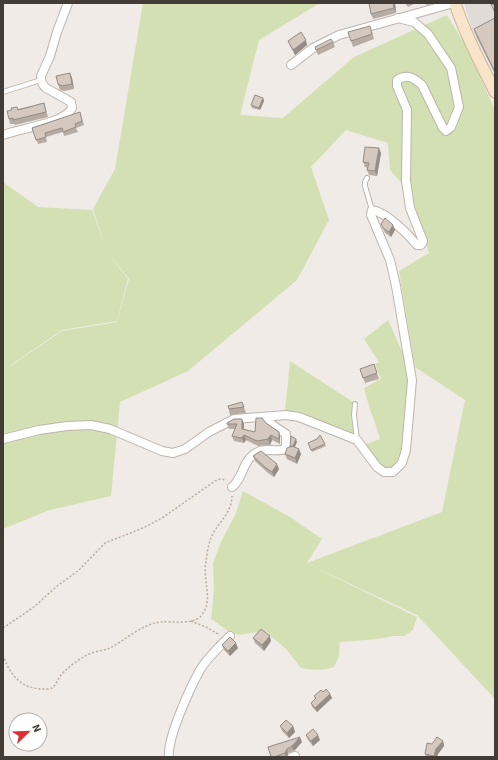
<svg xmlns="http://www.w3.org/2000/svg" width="498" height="760" font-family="'Source Sans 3',sans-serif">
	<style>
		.industrial { fill: #e0dbd7 }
		.green { fill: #d3e0b3 }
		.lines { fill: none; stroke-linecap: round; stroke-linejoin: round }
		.lane-casing { stroke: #beb4ac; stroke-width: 6 }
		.street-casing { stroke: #beb4ac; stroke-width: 10 }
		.secondary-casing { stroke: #cbb69a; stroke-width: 13 }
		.path { stroke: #bbab9c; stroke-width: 1.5; stroke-dasharray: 2 2; stroke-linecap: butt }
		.lane { stroke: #fff; stroke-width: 4 }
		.street { stroke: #fff; stroke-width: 8 }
		.secondary { stroke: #f7e4c9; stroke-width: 11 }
		.wall { fill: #b6aca4 }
		.shaded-wall { fill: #948c86 }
		.building { fill: #d4c8bf; stroke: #948c86 }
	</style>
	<rect width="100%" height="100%" fill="#f0ebe6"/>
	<!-- industrial -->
	<path class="industrial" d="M464,3H495V74L472,29Z"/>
	<!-- green -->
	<path class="green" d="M143,3H320L259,40L240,115L283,118L354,57L447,15L468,50L495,110V699L417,615L308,564L417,617L413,630L404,636H394L378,639L340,642L339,656L334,667C323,671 313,670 301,668L286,649L265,631L238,635L227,630L211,619L214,590L213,563L221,542L236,513L243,491L290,517L322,539L307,563L442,512L465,400L415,367L399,271L429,253L411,194L390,170L388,143L346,130L311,167L329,220L297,280L188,371L120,402L111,496L50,510L3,529V367L12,365L62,331L117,322L129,279L106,251L128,279L117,321L62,330L11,365L3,367V182L38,207L92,210L105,246L93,209L115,169Z
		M388,320L405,358L408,378L407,395L404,411L403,452L399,460L391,469C378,468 371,454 364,445L380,439C375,421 368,405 364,388L381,379L375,364L379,362L364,339Z
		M290,361L353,402L351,417L354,435L298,413L285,411Z"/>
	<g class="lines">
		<defs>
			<path id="lane" d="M3,92L41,80
				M367,178L365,182V186L372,210
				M355,404L354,415L357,440"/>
			<path id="street" d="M291,65L313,48L339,35L454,3
				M3,135C20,128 64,124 72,108L71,102L46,88C42,85 41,81 41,76L50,56L57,32L68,3
				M3,439L39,430L67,426L91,425L110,429L162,451L173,453L185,449L209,432L234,419L286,415L299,417L357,440L377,467L384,472H393L402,463L406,450L412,380L396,286L390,260L371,215L372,210C386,212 408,234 417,245H421L423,241L410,208L406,181L407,110L397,86V80C407,73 414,78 422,85L443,128L446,131L451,127L459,107L451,68L428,34L414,22L398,18
				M232,487C244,478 242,459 258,452C265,448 278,452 286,449V434L271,424L267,417
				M169,757C167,738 190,688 200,670C207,658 220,646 230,636
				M292,757L295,756"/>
			<path id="secondary" d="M455,3C465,34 480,62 495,92"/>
		</defs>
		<!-- lane casing -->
		<use href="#lane" class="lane-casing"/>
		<!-- street casing -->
		<use href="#street" class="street-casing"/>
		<!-- secondary casing -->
		<use href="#secondary" class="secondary-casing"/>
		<!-- path -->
		<path class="path" d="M191,621L206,627L220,635
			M3,628L34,607L56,587L79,570L105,543L143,528L162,518L215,481L220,479L226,480
			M3,655C11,677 22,690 47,689C56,689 56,681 61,675C68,667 78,660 87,655C94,651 103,651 110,648C127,639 142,624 161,622C172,621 191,625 200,617C215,601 202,581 206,562C207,555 208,545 211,538C217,523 232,514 232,496"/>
		<!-- lane -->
		<use href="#lane" class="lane"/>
		<!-- street -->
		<use href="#street" class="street"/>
		<!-- secondary -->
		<use href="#secondary" class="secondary"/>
	</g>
	<!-- wall -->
	<path class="wall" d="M369,3H395L396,13L373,19L371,14Z
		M405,3H416L408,7Z
		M423,3H431L432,4L427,5Z
		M495,18V74L477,38L474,29Z
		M372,32L374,39L353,47L351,41Z
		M288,41L307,45L295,55L290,46Z
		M333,42L335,47L318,55L315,47Z
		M70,73L72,78L74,89L64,91L60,90L58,84Z
		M263,98L264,101L260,110L252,108L251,105Z
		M44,103L48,117L15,125L14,124H10L9,119L12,110L18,109Z
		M80,112L84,125L76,128L78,132L64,136L63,132L46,137L47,142L38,144L32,128Z
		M381,153L377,176L369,175L367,170L368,168L365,167L363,162Z
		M381,224L395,230L391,237L385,233Z
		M374,364L379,379L365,383L360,369Z
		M228,406L244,407L246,413L230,415Z
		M266,423L279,432L280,437V444L272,440L270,445L258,446L246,440L244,443L234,441L232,436L235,429H229L227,424H244V429L255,432Z
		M297,442L294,447L301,454L297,464L287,459L285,454L290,447Z
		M308,443L325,444L326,446L312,452Z
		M253,456L279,469L274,477L268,473L255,461Z
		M253,638L271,641L264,651L255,643Z
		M222,645L238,648L230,656L224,650Z
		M323,692L330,694L332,698L317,712L312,707L311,703L315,699L314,696Z
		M280,726H293L295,732L289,738L282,731Z
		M306,735L320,740L313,746L308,740Z
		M443,741L444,746L438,754L437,757H426L425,754L432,744Z
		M302,742L294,751L288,753L287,757H271L268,747Z"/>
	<!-- shaded-wall -->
	<path class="shaded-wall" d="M393,3H395L396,13L394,8Z
		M306,40L307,45L295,55L293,50Z
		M70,73L72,78L74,89L72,84Z
		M263,98L264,101L260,110L259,108Z
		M379,148L381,153L377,176L375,171Z
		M393,225L395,230L391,237L389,232Z
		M242,419L244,424L243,434L242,429Z
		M279,432L280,437V444L279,439Z
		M244,435L246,440L244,443L242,438Z
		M271,435L272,440L270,445L268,439Z
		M296,439L297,442L293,451L292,448Z
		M299,449L301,454L297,464L295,458Z
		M277,464L279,469L274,477L272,472Z
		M270,636L271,641L264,651L262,645Z
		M236,643L238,648L230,656L228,651Z
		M330,694L332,698L317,712L315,708Z
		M293,726L295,732L289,738L287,733Z
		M318,735L320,740L313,746L311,741Z
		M300,737L302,742L294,751L292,746Z
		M443,741L444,746L438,754L437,757H434L436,749Z
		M287,749L288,753L287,757H286L285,753Z"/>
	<!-- building -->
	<path class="building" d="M369,3H393L394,8L371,14Z
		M491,4L495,5V13Z
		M495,18V72L474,29Z
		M370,26L372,34L351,41L348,32Z
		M301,32L306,40L293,50L288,41Z
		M331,39L333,42L316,50L315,47Z
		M70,73L72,84L62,86L58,84L56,76Z
		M255,95L263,98L259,108L251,105Z
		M44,103L46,112L13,120V118L9,119L7,111L12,110L11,108L17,107L18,110Z
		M80,112L82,121L75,124L76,127L63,132L62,128L45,133L46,137L36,140L32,128Z
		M365,147L379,148L375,171L367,170L369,163L363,162Z
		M385,218L393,225L389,232L383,228L381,224Z
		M374,364L377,373L363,378L360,369Z
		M242,402L244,407L229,409L228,406Z
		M256,418H262L266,423L279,432V439L271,435L268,439L257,441L244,435L242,438L232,436L237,424H227V423L234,419H242V429L255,432Z
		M320,435L325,444L311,450L308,443L317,439Z
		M291,436L296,439L293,446L290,447Z
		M292,446L299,449L295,458L285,454L287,448Z
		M261,451L277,464L272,472L266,468L253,456Z
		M261,629L270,636L262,645L253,638Z
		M230,637L236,643L228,651L222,645Z
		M326,689L330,694L315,708L311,703L316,698L314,696L321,690L323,692Z
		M286,720L293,726L287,733L280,726Z
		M313,729L318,735L311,741L306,735Z
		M300,737L292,746L287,749L285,753L274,757H271L268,747Z
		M437,737L443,741L436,749L434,756L425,754L427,743L432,744Z"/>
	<!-- border -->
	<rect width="498" height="760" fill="none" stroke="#423b36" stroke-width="8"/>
	<!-- north arrow -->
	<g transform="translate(28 732) rotate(67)"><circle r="19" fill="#ffffff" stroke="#b3b1af"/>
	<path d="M0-3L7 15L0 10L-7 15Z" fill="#df2e31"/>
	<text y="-6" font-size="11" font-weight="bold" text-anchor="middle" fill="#423b36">N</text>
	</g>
</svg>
